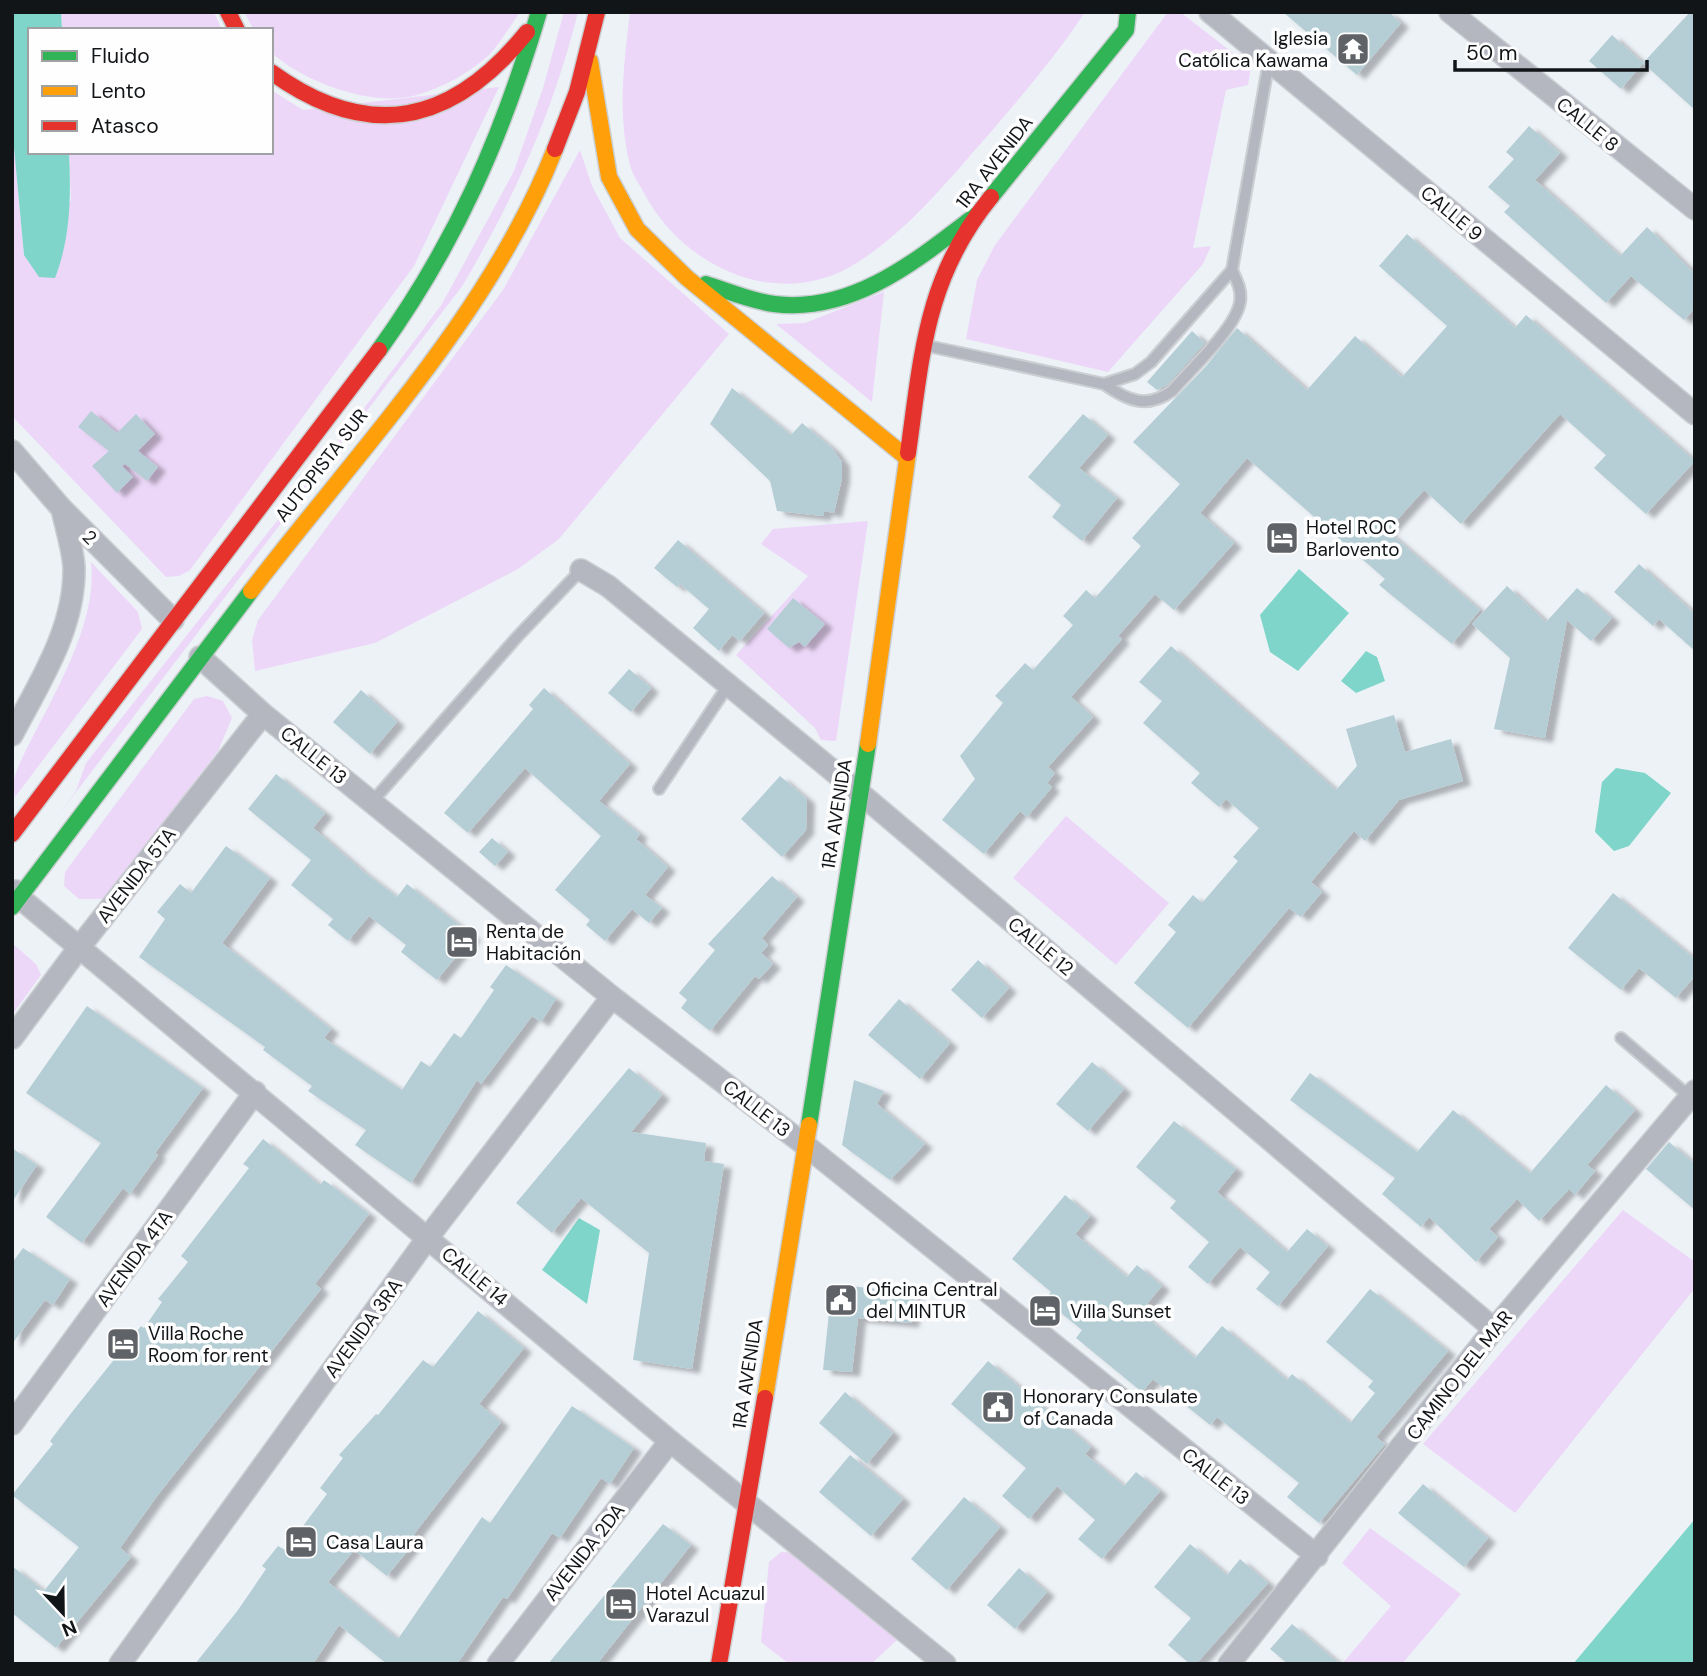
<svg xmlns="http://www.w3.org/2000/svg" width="1707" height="1676" font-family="'DM Sans',sans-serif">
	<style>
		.green { fill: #ecd7f8 }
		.water { fill: #7fd5ca }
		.building { fill: #b5ced5; filter: url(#shadow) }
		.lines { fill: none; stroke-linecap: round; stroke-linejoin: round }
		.lane-casing { stroke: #cbcfd2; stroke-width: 14 }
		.street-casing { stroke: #cbcfd2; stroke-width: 24 }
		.fast-casing { stroke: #cbcfd2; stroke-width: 19 }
		.slow-casing { stroke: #cbcfd2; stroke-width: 19 }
		.jam-casing { stroke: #cbcfd2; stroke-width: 19 }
		.lane { stroke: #b4b6c0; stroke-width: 10 }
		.street { stroke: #b4b6c0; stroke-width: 21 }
		.fast { stroke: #30b455; stroke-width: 16 }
		.slow { stroke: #ff9f0a; stroke-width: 16 }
		.jam { stroke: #e5322d; stroke-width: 16 }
		.labels { text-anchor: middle; stroke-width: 7; stroke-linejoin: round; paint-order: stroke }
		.poi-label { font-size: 19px; fill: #121518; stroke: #fefefe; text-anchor: start }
		.street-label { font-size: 19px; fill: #121518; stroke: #fefefe }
	</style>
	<defs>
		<filter id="shadow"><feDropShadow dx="8" dy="4.5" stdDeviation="2" flood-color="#0004"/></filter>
	</defs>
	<rect width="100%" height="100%" fill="#edf2f7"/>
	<!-- green -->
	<path class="green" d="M61,12H214L222,30H62Z
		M244,12H520C510,26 500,44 488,56C469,73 442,88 417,95C373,108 303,82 271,52V30H254Z
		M564,12H578C552,115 516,194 463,285L57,817L76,791L86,763L329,455L442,304L514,171L543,88Z
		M630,12H1085C1057,55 1023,94 990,133C950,178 910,229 858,262C781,313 683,268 644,193C639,184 632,174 630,165C617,113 624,64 630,12Z
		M1168,12H1180L1251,67L1248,85L1226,90L1193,248L1211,246L1203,264L1108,372L966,339L977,280L995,245Z
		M499,87L414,266L190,570L179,576L166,577L12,416V126L24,255L71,200L69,152H271V90L303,110Z
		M580,150L592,186L620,238L729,334L559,539L518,569L375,643L255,671L252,640L258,620L503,290Z
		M884,292L872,402L776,324L805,323Z
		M868,521L836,741L821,740L815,728L736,655L808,576L761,544L773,529Z
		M91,562L138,612L142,629L15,797L13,782L18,767C45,708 99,628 91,562Z
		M207,696L223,701L232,718L218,751L105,899H79L64,886L65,872L194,699Z
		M1066,816L1169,903L1116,965L1013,878Z
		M12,943L36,964L41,975L12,1015Z
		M1623,1210L1695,1262V1288L1515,1513L1423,1444Z
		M1370,1528L1461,1594L1402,1664H1342L1391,1606L1342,1563Z
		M781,1552L800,1553L897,1640L871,1664H789L761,1642L769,1562Z"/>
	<!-- water -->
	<path class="water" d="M12,12H61L62,30H30V152H69C71,195 71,237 55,278L39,277L24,255L12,126Z
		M1299,569L1349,613L1298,671L1270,652L1260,615Z
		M1366,651L1377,657L1385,681L1356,693L1341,681Z
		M1616,768L1645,773L1671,793L1629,846L1614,851L1595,832L1602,782Z
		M579,1218L600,1230L587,1304L542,1270Z
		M1695,1519V1664H1573Z"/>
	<!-- building -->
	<path class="building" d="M1283,12H1389L1401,23L1357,75Z
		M1690,12H1695V110L1643,63Z
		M1612,35L1643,63L1621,89L1589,61Z
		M1529,126L1560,153L1535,180L1620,256L1647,227L1695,274V308L1684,320L1631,276L1606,303L1504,212L1510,206L1488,187L1514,159L1506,152Z
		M1407,234L1515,328L1526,315L1695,461L1646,514L1594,468L1606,455L1560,414L1461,524L1424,490L1387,531L1480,610L1452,644L1379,585L1385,579L1247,458L1200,513L1234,543L1174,610L1155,594L1118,636L1122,639L1071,697L1093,717L1048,767L1055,773L1047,783L1052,787L1027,817L1020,811L984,854L942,820L975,779L960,756L1003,703L995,696L1025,663L1033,670L1073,625L1063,616L1086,590L1095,598L1141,546L1132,538L1180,484L1133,442L1206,366L1237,328L1307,390L1355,336L1402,377L1447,326L1379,266Z
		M1192,331L1205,343L1167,385L1157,390L1147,382Z
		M732,388L791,435L802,423L832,448L842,462V478L834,513L824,511L823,516L777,511L770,481L710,424Z
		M91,411L117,433L136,414L155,434L138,451L158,467L147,481L125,464L122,466L133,477L117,493L92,466L109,451L78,427Z
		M1083,414L1108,435L1079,468L1117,498L1082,541L1052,517L1061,505L1028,477Z
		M678,540L764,613L740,641L732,635L719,651L693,628L709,609L680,584L677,587L654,568Z
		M1639,564L1695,614V651L1659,619L1653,626L1614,592Z
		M1507,586L1546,622L1577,588L1612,618L1591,641L1567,620L1545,738L1494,729L1510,658L1472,624Z
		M793,598L825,624L805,647L799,642L789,648L767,629Z
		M1171,646L1336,790L1357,766L1346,729L1394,715L1405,752L1451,739L1463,781L1399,800L1365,841L1354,831L1311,882L1322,892L1301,917L1289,908L1188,1028L1134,983L1176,932L1168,925L1193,895L1202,903L1238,861L1233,857L1259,828L1226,799L1219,807L1191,783L1200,773L1143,723L1162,701L1139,682Z
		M629,669L651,688L631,712L608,693Z
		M544,688L630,764L599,801L640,834L636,839L668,867L645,895L662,908L649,923L632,909L605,941L586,925L590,920L555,890L601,836L525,768L468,833L444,813L533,709L529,705Z
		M361,690L397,722L370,754L333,722Z
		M276,774L325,813L313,828L364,872L397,897L407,884L473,936L437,980L401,952L406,945L369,916L348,941L328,925L333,919L291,885L311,860L248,809Z
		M780,776L807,799L806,830L782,857L741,819Z
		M492,838L508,852L495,866L479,852Z
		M226,846L270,878L222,943L331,1029L324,1038L402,1090L421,1061L430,1067L454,1033L461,1038L494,990L490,987L506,965L556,999L541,1022L532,1016L481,1084L477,1080L411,1183L355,1145L366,1130L308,1091L312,1086L263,1050L265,1047L139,957L165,919L157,912L180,884L191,893Z
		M772,876L797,897L762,938L768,945L761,953L773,964L759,979L755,976L710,1031L681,1008L687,1000L679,993L715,950L708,944Z
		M1613,893L1695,959V976L1676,998L1639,968L1621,990L1568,948Z
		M978,960L1009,988L982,1018L951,990Z
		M899,999L950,1043L920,1079L868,1035Z
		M87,1006L203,1088L155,1153L158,1155L130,1194L123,1188L82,1243L46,1217L101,1143L26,1093Z
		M1092,1062L1124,1089L1088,1131L1056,1104Z
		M629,1068L662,1095L631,1132L706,1143L704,1161L724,1164L692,1369L633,1360L649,1253L581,1198L552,1233L516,1203Z
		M1310,1073L1417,1152L1453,1110L1530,1173L1606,1085L1635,1110L1587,1165L1595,1171L1575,1195L1569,1189L1539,1221L1517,1199L1489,1229L1498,1237L1476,1262L1429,1217L1421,1227L1382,1194L1395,1178L1290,1100Z
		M854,1080L884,1091L877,1104L925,1144L890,1180L842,1145Z
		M1174,1121L1236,1169L1217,1192L1287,1252L1307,1229L1328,1246L1278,1306L1256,1289L1270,1272L1240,1247L1208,1284L1188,1267L1209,1242L1170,1208L1176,1201L1136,1167Z
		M263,1139L320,1185L324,1180L369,1214L315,1284L321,1289L157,1496L120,1548L131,1557L56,1648L12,1613V1566L44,1591L79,1547L12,1495L53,1444L50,1441L72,1412L141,1326L144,1328L162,1302L158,1299L188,1262L181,1256L249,1168L243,1164Z
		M1669,1142L1695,1164V1210L1646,1169Z
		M12,1148L37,1165L12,1202Z
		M1065,1195L1090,1216L1075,1234L1127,1277L1137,1265L1162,1286L1140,1312L1195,1358L1222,1326L1287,1380L1292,1374L1350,1423L1375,1393L1368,1387L1373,1381L1326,1342L1370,1289L1448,1351L1376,1437L1385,1444L1319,1523L1287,1497L1299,1483L1217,1417L1210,1425L1153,1379L1142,1392L1076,1338L1082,1330L1045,1300L1051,1292L1012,1259Z
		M23,1248L70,1279L53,1305L45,1300L12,1344V1263Z
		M832,1284L915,1293L911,1323L858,1318L852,1372L823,1370Z
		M478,1311L524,1348L479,1404L501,1422L414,1534L418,1538L387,1576L354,1550L328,1582L398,1639L482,1517L490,1523L572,1406L634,1448L610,1484L601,1478L560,1538L552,1533L507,1599L503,1597L457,1664H387L339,1625L313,1664H195L238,1610L266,1569L262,1566L278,1546L285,1550L327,1494L320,1488L343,1458L339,1455L376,1414L378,1415L423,1360L433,1367Z
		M988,1361L1091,1447L1085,1454L1124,1486L1136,1472L1160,1491L1102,1559L1078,1539L1095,1520L1057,1486L1029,1519L1002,1496L1026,1468L951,1404Z
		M845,1392L893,1433L867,1464L819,1423Z
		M850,1455L903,1499L871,1536L819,1492Z
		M1423,1484L1488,1538L1464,1567L1398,1513Z
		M964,1497L1000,1527L947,1590L911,1559Z
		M663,1524L691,1545L597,1664H548Z
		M1190,1544L1227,1575L1240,1559L1268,1583L1196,1664H1190L1168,1645L1191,1618L1154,1587Z
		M1019,1568L1047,1592L1015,1629L987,1605Z
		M1292,1624L1340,1664H1288L1270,1649Z"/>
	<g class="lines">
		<defs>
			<path id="lane" d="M928,346L1104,384L1135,374L1151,362L1232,270L1269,61
				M1104,384C1128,401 1147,409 1172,391C1190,370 1236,328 1240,302C1242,290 1237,281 1232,270
				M659,789L729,684
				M372,802L518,636L581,570
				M1621,1038L1689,1096"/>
			<path id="street" d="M1210,12L1695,414
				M1450,12L1695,209
				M12,451L62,509L173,620
				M581,570L608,586L861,794L1494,1329
				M200,657L263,714L612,997L805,1145L1317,1556
				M12,735C39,683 75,629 74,568C73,549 66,528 62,509
				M16,891L20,898L670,1441L945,1664
				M12,1038L78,949L263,714
				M12,1424L255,1092
				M120,1664L429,1236L612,997
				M498,1664L670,1441
				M1229,1664L1494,1329L1695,1091"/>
			<path id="fast" d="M991,197L1126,30L1128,12
				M706,284C728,291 751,301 774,304C853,314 917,260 976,215
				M379,350C456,243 502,137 539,12
				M12,907L251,591
				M809,1125L868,744"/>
			<path id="slow" d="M590,61L609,177L637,229L687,278L906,457
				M251,591C357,452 491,313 555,149
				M868,744L908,453
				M765,1398L809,1125"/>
			<path id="jam" d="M228,12L237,30
				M271,72C369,143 453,124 527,32
				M555,149L577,92L597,12
				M908,453C922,355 925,278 991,197
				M12,834L379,350
				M719,1664L765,1398"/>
		</defs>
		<!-- lane casing -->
		<use href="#lane" class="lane-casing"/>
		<!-- street casing -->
		<use href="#street" class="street-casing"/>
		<!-- fast casing -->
		<use href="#fast" class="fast-casing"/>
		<!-- slow casing -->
		<use href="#slow" class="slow-casing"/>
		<!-- jam casing -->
		<use href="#jam" class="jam-casing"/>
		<!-- lane -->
		<use href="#lane" class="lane"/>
		<!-- street -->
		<use href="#street" class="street"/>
		<!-- fast -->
		<use href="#fast" class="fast"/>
		<!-- slow -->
		<use href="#slow" class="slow"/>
		<!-- jam -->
		<use href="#jam" class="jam"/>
	</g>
	<!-- icons -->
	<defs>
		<symbol id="temple-square" viewBox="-11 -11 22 22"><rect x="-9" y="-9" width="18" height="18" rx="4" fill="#5f6266" stroke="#fefefe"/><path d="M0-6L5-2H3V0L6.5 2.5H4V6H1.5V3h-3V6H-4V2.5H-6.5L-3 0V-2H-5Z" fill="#fff"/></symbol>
		<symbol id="hotel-square" viewBox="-11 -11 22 22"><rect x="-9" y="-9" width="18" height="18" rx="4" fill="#5f6266" stroke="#fefefe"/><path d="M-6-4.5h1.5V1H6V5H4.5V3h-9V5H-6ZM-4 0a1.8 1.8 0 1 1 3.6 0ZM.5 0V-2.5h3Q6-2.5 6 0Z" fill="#fff"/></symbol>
		<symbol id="civic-square" viewBox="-11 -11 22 22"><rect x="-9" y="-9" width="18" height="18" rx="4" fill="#5f6266" stroke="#fefefe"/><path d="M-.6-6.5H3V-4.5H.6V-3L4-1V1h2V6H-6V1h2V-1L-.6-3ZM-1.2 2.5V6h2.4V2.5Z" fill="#fff"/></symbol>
	</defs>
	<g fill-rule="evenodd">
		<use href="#temple-square" x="1334" y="30" width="38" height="38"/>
		<use href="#hotel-square" x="1263" y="519" width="38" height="38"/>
		<use href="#hotel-square" x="443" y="923" width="38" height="38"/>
		<use href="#civic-square" x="822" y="1281" width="38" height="38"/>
		<use href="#hotel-square" x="1026" y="1292" width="38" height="38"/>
		<use href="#hotel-square" x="104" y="1325" width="38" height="38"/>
		<use href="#civic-square" x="979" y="1388" width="38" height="38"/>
		<use href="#hotel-square" x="282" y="1523" width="38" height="38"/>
		<use href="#hotel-square" x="602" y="1585" width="38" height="38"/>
	</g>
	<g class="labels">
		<!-- poi labels -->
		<g class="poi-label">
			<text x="1328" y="45" text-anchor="end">Iglesia<tspan x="1328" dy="22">Católica Kawama</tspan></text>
			<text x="1306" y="534">Hotel ROC<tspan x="1306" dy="22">Barlovento</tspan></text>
			<text x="486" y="938">Renta de<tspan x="486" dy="22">Habitación</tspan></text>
			<text x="866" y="1296">Oficina Central<tspan x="866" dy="22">del MINTUR</tspan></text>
			<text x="1070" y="1318">Villa Sunset</text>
			<text x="148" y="1340">Villa Roche<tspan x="148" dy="22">Room for rent</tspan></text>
			<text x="1023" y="1403">Honorary Consulate<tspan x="1023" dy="22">of Canada</tspan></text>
			<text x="326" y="1549">Casa Laura</text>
			<text x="646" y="1600">Hotel Acuazul<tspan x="646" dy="22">Varazul</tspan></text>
		</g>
		<!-- street labels -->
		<g class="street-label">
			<text transform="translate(1588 124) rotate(39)" y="7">CALLE 8</text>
			<text transform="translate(994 162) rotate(-52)" y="7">1RA AVENIDA</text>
			<text transform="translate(1452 213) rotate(40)" y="7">CALLE 9</text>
			<text transform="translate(321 465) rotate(-52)" y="7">AUTOPISTA SUR</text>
			<text transform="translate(90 537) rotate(45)" y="7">2</text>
			<text transform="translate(314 755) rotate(39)" y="7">CALLE 13</text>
			<text transform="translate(836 814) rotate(-81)" y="7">1RA AVENIDA</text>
			<text transform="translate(136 875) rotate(-52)" y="7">AVENIDA 5TA</text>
			<text transform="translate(1041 946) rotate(40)" y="7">CALLE 12</text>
			<text transform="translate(757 1108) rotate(38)" y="7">CALLE 13</text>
			<text transform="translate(134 1258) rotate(-54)" y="7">AVENIDA 4TA</text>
			<text transform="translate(475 1276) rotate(40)" y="7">CALLE 14</text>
			<text transform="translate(363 1328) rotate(-54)" y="7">AVENIDA 3RA</text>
			<text transform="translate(747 1374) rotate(-81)" y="7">1RA AVENIDA</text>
			<text transform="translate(1459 1375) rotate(-52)" y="7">CAMINO DEL MAR</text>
			<text transform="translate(1216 1476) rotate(38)" y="7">CALLE 13</text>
			<text transform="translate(584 1552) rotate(-52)" y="7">AVENIDA 2DA</text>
		</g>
	</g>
	<!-- border -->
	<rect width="1707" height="1676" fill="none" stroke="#121518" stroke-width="28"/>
	<!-- legend -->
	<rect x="28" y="28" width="245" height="126" fill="#fefefe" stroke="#a0a1a2" stroke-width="2"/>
	<rect x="42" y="51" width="35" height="10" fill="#30b455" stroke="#a0a1a2" stroke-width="2"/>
	<text x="91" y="63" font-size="21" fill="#121518">Fluido</text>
	<rect x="42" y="86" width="35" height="10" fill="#ff9f0a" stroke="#a0a1a2" stroke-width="2"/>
	<text x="91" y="98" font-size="21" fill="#121518">Lento</text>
	<rect x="42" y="121" width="35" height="10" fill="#e5322d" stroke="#a0a1a2" stroke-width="2"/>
	<text x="91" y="133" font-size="21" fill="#121518">Atasco</text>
	<!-- north arrow -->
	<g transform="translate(63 1613) rotate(158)" stroke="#fefefe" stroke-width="5" paint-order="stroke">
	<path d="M0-5L12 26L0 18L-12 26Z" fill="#121518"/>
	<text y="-10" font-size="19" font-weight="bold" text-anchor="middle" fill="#121518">N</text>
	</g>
	<!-- scale -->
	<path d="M1455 60v10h192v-10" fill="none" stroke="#121518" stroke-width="3.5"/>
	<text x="1466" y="60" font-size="21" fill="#121518" stroke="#fefefe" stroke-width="5" paint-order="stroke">50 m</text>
</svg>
